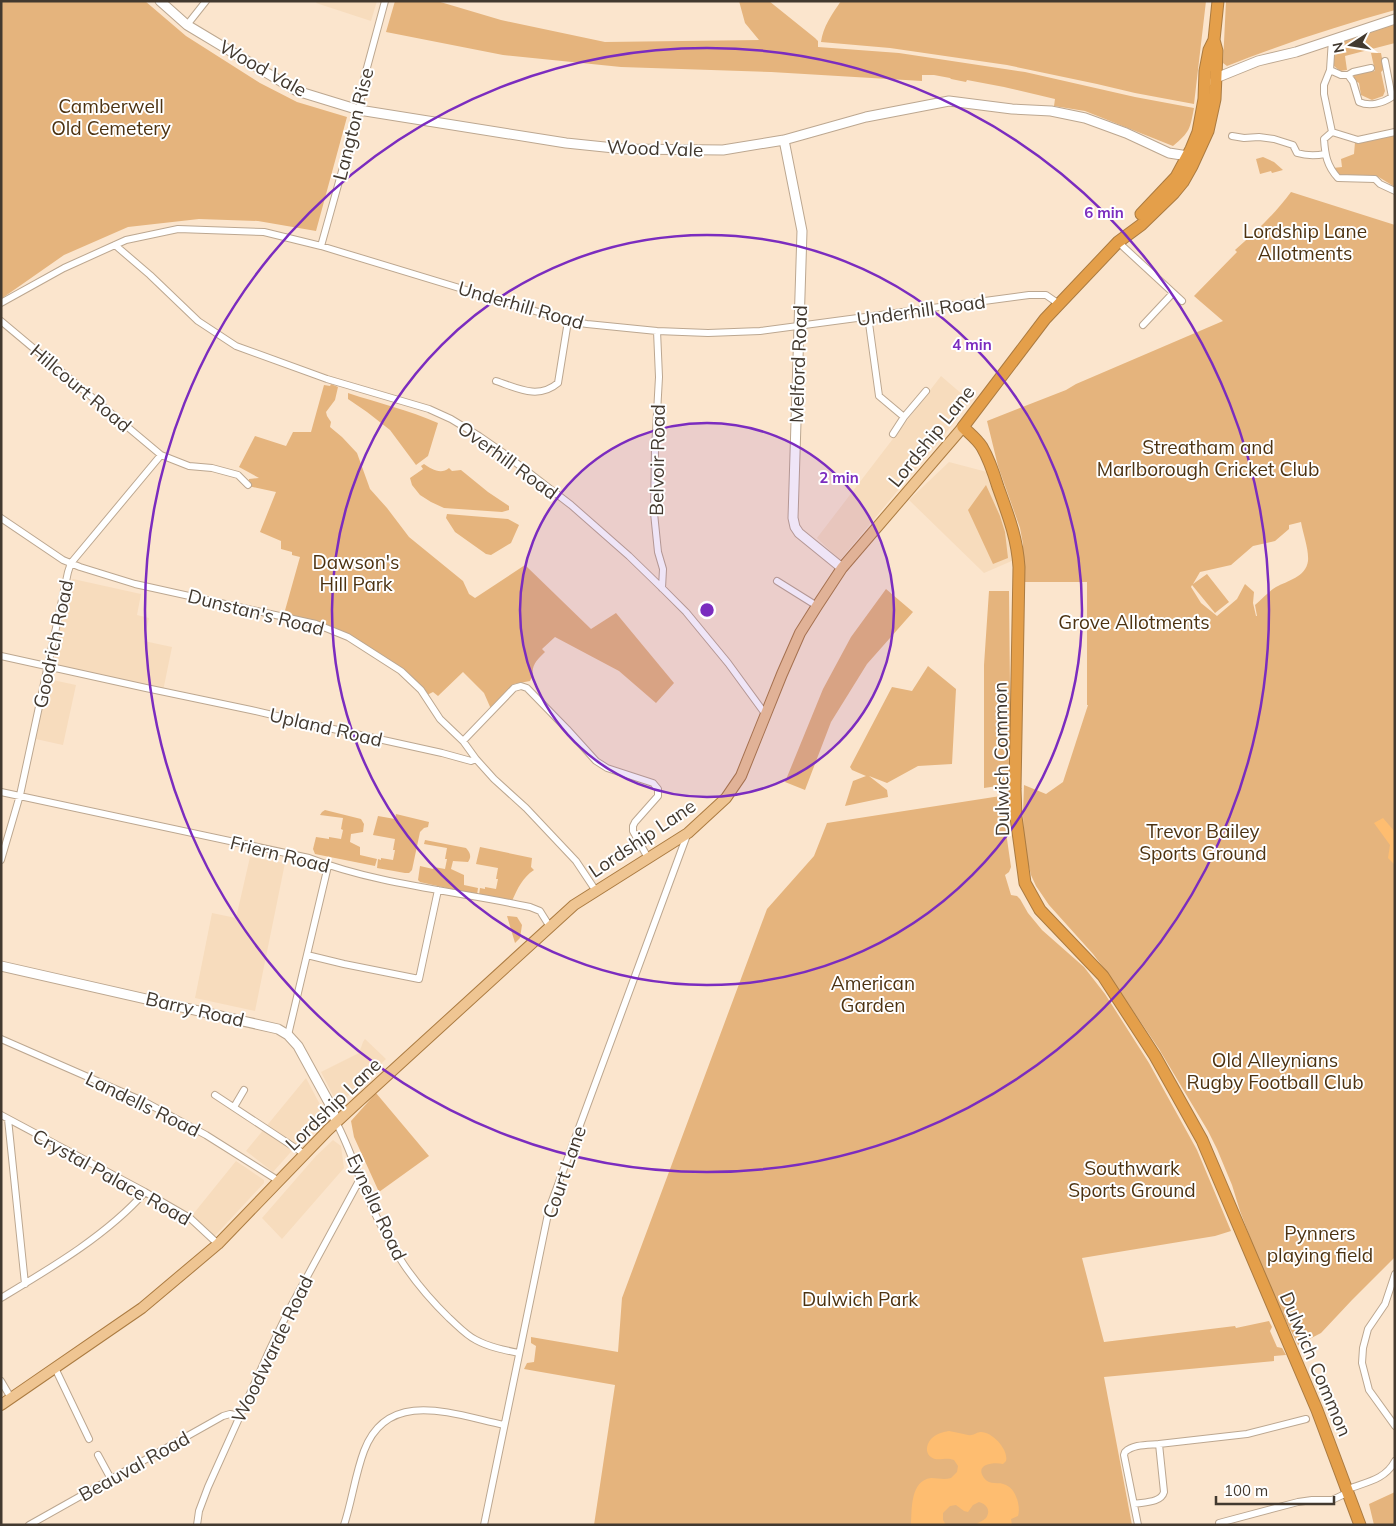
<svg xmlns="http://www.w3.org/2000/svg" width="1396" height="1526" font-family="Mulish,sans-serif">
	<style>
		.built { fill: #f7dcbd }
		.green { fill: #e5b47d; fill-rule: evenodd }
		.water { fill: #febd70 }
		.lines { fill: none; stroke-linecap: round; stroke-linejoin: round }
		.street-casing { stroke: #bca790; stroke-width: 8 }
		.secondary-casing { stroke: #bca790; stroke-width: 11 }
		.primary-casing { stroke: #ab7b41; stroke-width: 12 }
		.highway-casing { stroke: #ab7b41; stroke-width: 13 }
		.street { stroke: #fff; stroke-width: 6 }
		.secondary { stroke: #fff; stroke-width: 9 }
		.primary { stroke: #efc592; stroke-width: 10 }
		.highway { stroke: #e49f4a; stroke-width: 11 }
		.ring { fill: none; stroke: #7b2cbf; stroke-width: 2.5 }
		.labels { text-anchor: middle; stroke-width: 4; stroke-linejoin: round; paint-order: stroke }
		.street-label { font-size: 19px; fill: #42392f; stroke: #fff }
		.park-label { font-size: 19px; fill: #4c3211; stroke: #fff }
		.centre { fill: #7b2cbf; stroke: #fff; stroke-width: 2.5 }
		.ring-label { font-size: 15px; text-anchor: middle; font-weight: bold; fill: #7b2cbf; stroke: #fff; stroke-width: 4; stroke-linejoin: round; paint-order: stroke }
	</style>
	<rect width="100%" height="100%" fill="#fbe5cd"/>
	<!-- built -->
	<path class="built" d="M317,1H377L371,21L316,3Z
		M941,376L970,401L954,423L840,560L817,538Z
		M949,462L987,472L1011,532L1014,560L984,573L909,500Z
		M73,579L141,594L137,615L149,618L144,641L172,647L163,691L53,666L52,664L70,581Z
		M48,679L76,685L63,745L36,739Z
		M250,857L285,863L255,1011L195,998L212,913L236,918Z
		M365,1039L386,1059L342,1102L336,1101L321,1072L359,1053L363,1042Z
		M306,1078L326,1116L306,1135L273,1172L246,1151Z
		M333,1140L341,1146L344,1168L282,1239L262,1218L316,1156Z
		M236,1161L264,1180V1183L212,1239L190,1218Z"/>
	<!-- green -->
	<path class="green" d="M1,1H145L186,36L260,83L297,102L347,117L316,231L258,221L199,219L128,227L64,255L1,299Z
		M395,1H437L501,20L605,42L759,40L745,23L739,1H769L815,38L818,41V47L899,53L1025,72L1135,97L1194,108C1190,129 1190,132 1173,146L1085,111L1054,106L1055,99L1004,87L967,80L966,82L951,79L950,78L934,75H922V81L771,72L621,67L503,55L386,32Z
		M841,1H1206L1194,104L1135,93L1097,84L1007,65L890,48L821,42C823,27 832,14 841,1Z
		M1226,1H1395V10C1338,26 1282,44 1227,66L1223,63Z
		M1395,24V43L1345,56L1347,70L1340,71L1334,66V43L1377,28Z
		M1371,53H1381L1384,69L1381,72L1385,91L1383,96L1372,100L1361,95L1359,83L1354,80L1353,74L1375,71Z
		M1395,134V187L1377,176L1343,181L1333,168L1342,167L1341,159L1354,154L1355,142Z
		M1263,157L1274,162L1283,170L1272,173L1271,171L1260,174L1256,159Z
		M1291,192L1395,225V1257L1352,1300L1321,1333L1298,1345L1268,1285L1240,1211L1232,1185L1217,1149L1208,1131L1159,1049L1106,971L1093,954L1049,905L1036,886L1031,875L1024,847L1023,815L1024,785L1046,794L1063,782L1088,705H1087V582H1023V544L1020,528L998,466L987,421L1066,390L1076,384L1223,321L1194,296L1237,252L1235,250C1255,232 1275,214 1291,192ZM1301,522C1303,534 1309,549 1308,561C1306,577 1287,581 1276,587C1268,592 1262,599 1255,605L1257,616H1256L1253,603L1254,592L1245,584L1237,599L1217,616L1201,603L1191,587L1192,585L1215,613L1229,602L1207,574L1193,584L1200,572L1231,565L1253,546L1275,541L1289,529V525Z
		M331,384L338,387L335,400L326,412L327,416L331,422L330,427L342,437L357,453L370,489L387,508L409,537L463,581L469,594L475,598L525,565L591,629L616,613L674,683L656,703L619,671L555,637L542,649L545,652C538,659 531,665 533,675L530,681L514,684L493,710L491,709L484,693L463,672L438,696L433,692L425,696L399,673L348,640L284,614L300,557L292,555V552L281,549V541L260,532L276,492L248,486L249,479L259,478L239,467L255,436L286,446L293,432H311L324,385L330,386Z
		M348,393C378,403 409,410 438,423L428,456L416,465L390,430L367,412L348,399Z
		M424,464C431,469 441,475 449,468L452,471L461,470L488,492L509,506V510L502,512L444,508L431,502L420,495L412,485L410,478L423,469L421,466Z
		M986,485L1000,516L1005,532L1008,558L993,564L968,510Z
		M447,514L508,519L519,525L511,543L491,555L486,554L455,532L446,518Z
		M886,589L913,612L867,664L831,722L805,790L785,782L823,689L851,637Z
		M989,591H1009L1011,784L984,788V665Z
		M928,666L956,689L952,764L918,766L887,783L869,776L887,790L888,797L845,806L853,781L866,776L852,770L850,767L892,687L912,691Z
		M1007,795L1006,832L1011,867L1009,872L1005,875L1011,895L1017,896L1020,899L1028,913L1042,930L1084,967L1105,994L1149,1063L1197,1150L1231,1231L1215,1236L1082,1258L1104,1342L1235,1326L1236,1328L1269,1321L1272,1327L1270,1331L1277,1347L1282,1348L1286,1355L1274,1356V1361L1104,1377L1132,1525H594L615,1385L524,1369L527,1363L534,1362L536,1346L531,1343V1337L618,1352L622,1298L767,909L814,856L827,823Z
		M325,810L361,819L364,824L363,832L351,834L350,842L360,847V855L377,859L375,866L315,854L313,849L316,837L329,839V837L341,839L343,830L341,829L343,818L320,815L322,812Z
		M396,814L429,822L428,827L424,828L420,832L412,870L409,873H405L377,868L378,859L381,860V858L393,860L395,850H393L395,839L373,835L378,816L395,819Z
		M425,840L466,848C470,852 472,857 468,862L453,861L451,869L464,875V885L478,888L477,895L420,882L418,880L420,866L433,869L434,867L445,869L447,859H445L447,848L424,844Z
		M480,847L532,858L531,867L534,870C522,878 518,888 512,901L479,895L480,888L485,889V887L496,889L498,879H496L498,868L476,864Z
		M507,916L517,917L522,925L520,938L515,943Z
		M376,1093L429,1156L379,1192L354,1137L351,1121Z
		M1395,1492V1525H1374L1369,1504Z"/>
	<!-- water -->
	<path class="water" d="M1383,818L1395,832V865L1388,858L1390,845L1374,823Z
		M949,1431C956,1432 962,1434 968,1435C973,1436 975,1433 980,1432C992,1431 1009,1450 1006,1461L1003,1464C994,1462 974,1464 984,1478C990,1486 999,1481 1006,1485C1016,1489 1021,1507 1018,1516L1011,1519L1012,1525H975C979,1522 983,1521 986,1518C991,1511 987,1504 979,1502L973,1505L968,1512L964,1511L956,1505L950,1506L943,1513V1520L946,1525H911C912,1509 910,1481 931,1478C938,1478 944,1480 951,1478L957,1472L958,1466L954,1460C947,1457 942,1460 935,1459C925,1456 925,1446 931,1439C936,1434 942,1432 949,1431Z"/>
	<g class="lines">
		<defs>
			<path id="street" d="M187,25L206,1
				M1330,70L1341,75H1348L1353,82L1359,102C1370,107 1383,103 1392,97L1385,61
				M1348,75L1353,72L1371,68
				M1332,132L1324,139C1325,155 1327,166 1338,178L1375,179L1380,184L1395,191
				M1332,132L1324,94V85L1330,70L1332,39
				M1332,132L1358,140L1395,132
				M1232,136L1244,138L1259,137L1274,139L1293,145L1297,153C1307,156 1315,156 1325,154
				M1118,242L1182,301
				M115,245L150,275L198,321L236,346L327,379L429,409L451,419L479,436L502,452L571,505L629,556L662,588L686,612L728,663L766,715
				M321,246L359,110L365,75L385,1
				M1,303L64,268L126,240L178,229L264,232L321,246L568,321L587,324L657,331L708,333L760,331L1029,295H1046L1059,304
				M868,316L879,396L904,417
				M1,321L161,455L189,466L212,468L238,475L248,485
				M1143,325L1173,293
				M657,331L659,377L655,449L654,513L658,552L663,569L662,588
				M496,381C517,388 538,400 558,383L568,321
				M893,434L904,417L926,391
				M1,518L63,560L80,567L135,584L316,624L348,637L401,671L421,690L440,719L463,741L476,759
				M777,581L817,606
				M1,656L146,688L251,710L315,725L442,753L471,761L476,759L494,779L526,808L576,861L596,891
				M463,741L514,688L521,686L527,688L567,729L596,761L607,768L653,783L658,789V796L635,822L633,826V831L648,858
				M1,792L309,858C379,885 456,891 530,907L540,911L550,927
				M1,860L20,795L68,572L71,563L161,455
				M307,955L344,964L419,979L438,890
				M288,1035L328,866
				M1,1039L145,1102L206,1135L279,1181
				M215,1095L306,1155
				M234,1107L244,1090
				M1,1115L145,1192L190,1218L218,1244
				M8,1119L25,1284
				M336,1122C350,1148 358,1176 370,1203C391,1249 413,1283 449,1318C458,1326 466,1335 476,1340C489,1347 504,1350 519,1353
				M1395,1274L1385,1304L1368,1329L1363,1348L1362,1363L1369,1390L1395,1426
				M1,1298C51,1268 107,1235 145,1192
				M55,1368L89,1439
				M1,1381L11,1398
				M1159,1444L1247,1434L1306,1419
				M98,1455L111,1479
				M1348,1489C1366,1482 1385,1480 1395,1461
				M1134,1504C1144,1502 1161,1503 1164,1492L1159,1444C1148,1445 1133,1444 1125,1452L1124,1455L1138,1525
				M29,1525L223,1416L230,1414L240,1416
				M197,1525L199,1511L208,1487L271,1347L289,1310L360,1179
				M344,1525C352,1501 355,1475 364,1451C388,1387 455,1415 504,1425
				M484,1525L549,1209L687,835
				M1219,1525V1523L1298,1502L1312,1500H1332L1349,1492"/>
			<path id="secondary" d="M160,1L187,25L297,91L359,110L566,143L624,149L723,150L784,140L866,117L949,101L1012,109L1051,111L1085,118L1126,133L1169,153L1188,156
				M1214,82L1216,78L1258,61L1296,52L1395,19
				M784,140L802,231L793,518L795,527L799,533L842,568
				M1,966L278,1029L288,1035L298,1046L332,1108L336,1122"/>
			<path id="primary" d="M1,1405L142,1308L218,1244L328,1130L357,1103L574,905L688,833L726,798L741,776L782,674L800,633L817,606L842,568L963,427"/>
			<path id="highway" d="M1214,40L1217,51L1215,99L1208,131L1192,166L1183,182L1174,193L1141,225L1118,242L1045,319L963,427C970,434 977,439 982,447C989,459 994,474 998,487C1008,515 1017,537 1019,567L1015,789L1016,817L1025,883L1040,910L1103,976L1155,1056L1202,1140L1317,1410L1360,1525
				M1141,214L1176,177L1191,149L1198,132L1204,99L1205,71L1209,50L1214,40L1218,1"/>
		</defs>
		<!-- street casing -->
		<use href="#street" class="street-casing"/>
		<!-- secondary casing -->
		<use href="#secondary" class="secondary-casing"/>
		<!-- primary casing -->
		<use href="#primary" class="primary-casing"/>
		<!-- highway casing -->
		<use href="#highway" class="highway-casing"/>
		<!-- street -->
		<use href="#street" class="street"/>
		<!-- secondary -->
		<use href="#secondary" class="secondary"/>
		<!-- primary -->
		<use href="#primary" class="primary"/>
		<!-- highway -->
		<use href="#highway" class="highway"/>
	</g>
	<!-- distance rings -->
	<circle cx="707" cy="610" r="187" fill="#7b2cbf" fill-opacity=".12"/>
	<g class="ring">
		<circle cx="707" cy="610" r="187"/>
		<circle cx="707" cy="610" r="375"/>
		<circle cx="707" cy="610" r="562"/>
	</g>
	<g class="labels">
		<!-- street labels -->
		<g class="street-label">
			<text transform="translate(263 68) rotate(29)" y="7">Wood Vale</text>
			<text transform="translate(353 124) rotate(-76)" y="7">Langton Rise</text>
			<text transform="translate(655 148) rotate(2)" y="7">Wood Vale</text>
			<text transform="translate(521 305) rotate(16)" y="7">Underhill Road</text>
			<text transform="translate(921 310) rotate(-8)" y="7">Underhill Road</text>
			<text transform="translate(798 364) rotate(-88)" y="7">Melford Road</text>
			<text transform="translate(81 388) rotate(40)" y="7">Hillcourt Road</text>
			<text transform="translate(931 436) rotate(-51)" y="7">Lordship Lane</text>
			<text transform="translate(508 460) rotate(36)" y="7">Overhill Road</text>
			<text transform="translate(657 460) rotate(-89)" y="7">Belvoir Road</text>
			<text transform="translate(256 612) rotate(14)" y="7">Dunstan's Road</text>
			<text transform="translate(53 644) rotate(-78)" y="7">Goodrich Road</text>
			<text transform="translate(326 727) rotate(13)" y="7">Upland Road</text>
			<text transform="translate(1001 759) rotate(-91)" y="7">Dulwich Common</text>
			<text transform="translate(642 838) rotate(-34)" y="7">Lordship Lane</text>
			<text transform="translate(280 854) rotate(14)" y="7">Friern Road</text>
			<text transform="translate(195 1009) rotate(13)" y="7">Barry Road</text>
			<text transform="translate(143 1104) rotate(26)" y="7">Landells Road</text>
			<text transform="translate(333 1104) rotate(-44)" y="7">Lordship Lane</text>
			<text transform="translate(564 1172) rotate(-71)" y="7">Court Lane</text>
			<text transform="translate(112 1177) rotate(29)" y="7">Crystal Palace Road</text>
			<text transform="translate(377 1207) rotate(65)" y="7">Eynella Road</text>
			<text transform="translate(272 1349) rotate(-64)" y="7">Woodwarde Road</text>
			<text transform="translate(1316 1364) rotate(67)" y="7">Dulwich Common</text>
			<text transform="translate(134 1466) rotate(-29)" y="7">Beauval Road</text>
		</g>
		<!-- park labels -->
		<g class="park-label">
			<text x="111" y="113">Camberwell<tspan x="111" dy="22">Old Cemetery</tspan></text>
			<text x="1305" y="238">Lordship Lane<tspan x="1305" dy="22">Allotments</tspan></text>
			<text x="1208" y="454">Streatham and<tspan x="1208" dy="22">Marlborough Cricket Club</tspan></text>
			<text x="356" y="569">Dawson's<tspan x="356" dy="22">Hill Park</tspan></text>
			<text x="1134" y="629">Grove Allotments</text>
			<text x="1203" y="838">Trevor Bailey<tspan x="1203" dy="22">Sports Ground</tspan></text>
			<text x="873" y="990">American<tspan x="873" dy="22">Garden</tspan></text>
			<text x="1275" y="1067">Old Alleynians<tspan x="1275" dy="22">Rugby Football Club</tspan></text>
			<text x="1132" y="1175">Southwark<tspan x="1132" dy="22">Sports Ground</tspan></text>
			<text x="1320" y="1240">Pynners<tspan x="1320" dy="22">playing field</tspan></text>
			<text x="860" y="1306">Dulwich Park</text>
		</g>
	</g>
	<circle cx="707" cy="610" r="8" class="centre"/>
	<g class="ring-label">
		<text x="1104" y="218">6 min</text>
		<text x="972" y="350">4 min</text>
		<text x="839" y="483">2 min</text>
	</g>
	<!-- border -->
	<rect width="1396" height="1526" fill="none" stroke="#42392f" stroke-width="5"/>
	<!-- north arrow -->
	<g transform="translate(1351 45) rotate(258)" stroke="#ffffff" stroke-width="4" paint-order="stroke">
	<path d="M0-4L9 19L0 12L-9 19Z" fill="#42392f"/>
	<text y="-8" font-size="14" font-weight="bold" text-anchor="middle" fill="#42392f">N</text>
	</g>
	<!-- scale -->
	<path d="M1216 1496v8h118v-8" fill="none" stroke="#42392f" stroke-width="2.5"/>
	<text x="1224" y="1496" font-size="15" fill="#42392f" stroke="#ffffff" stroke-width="4" paint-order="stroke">100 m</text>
</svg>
